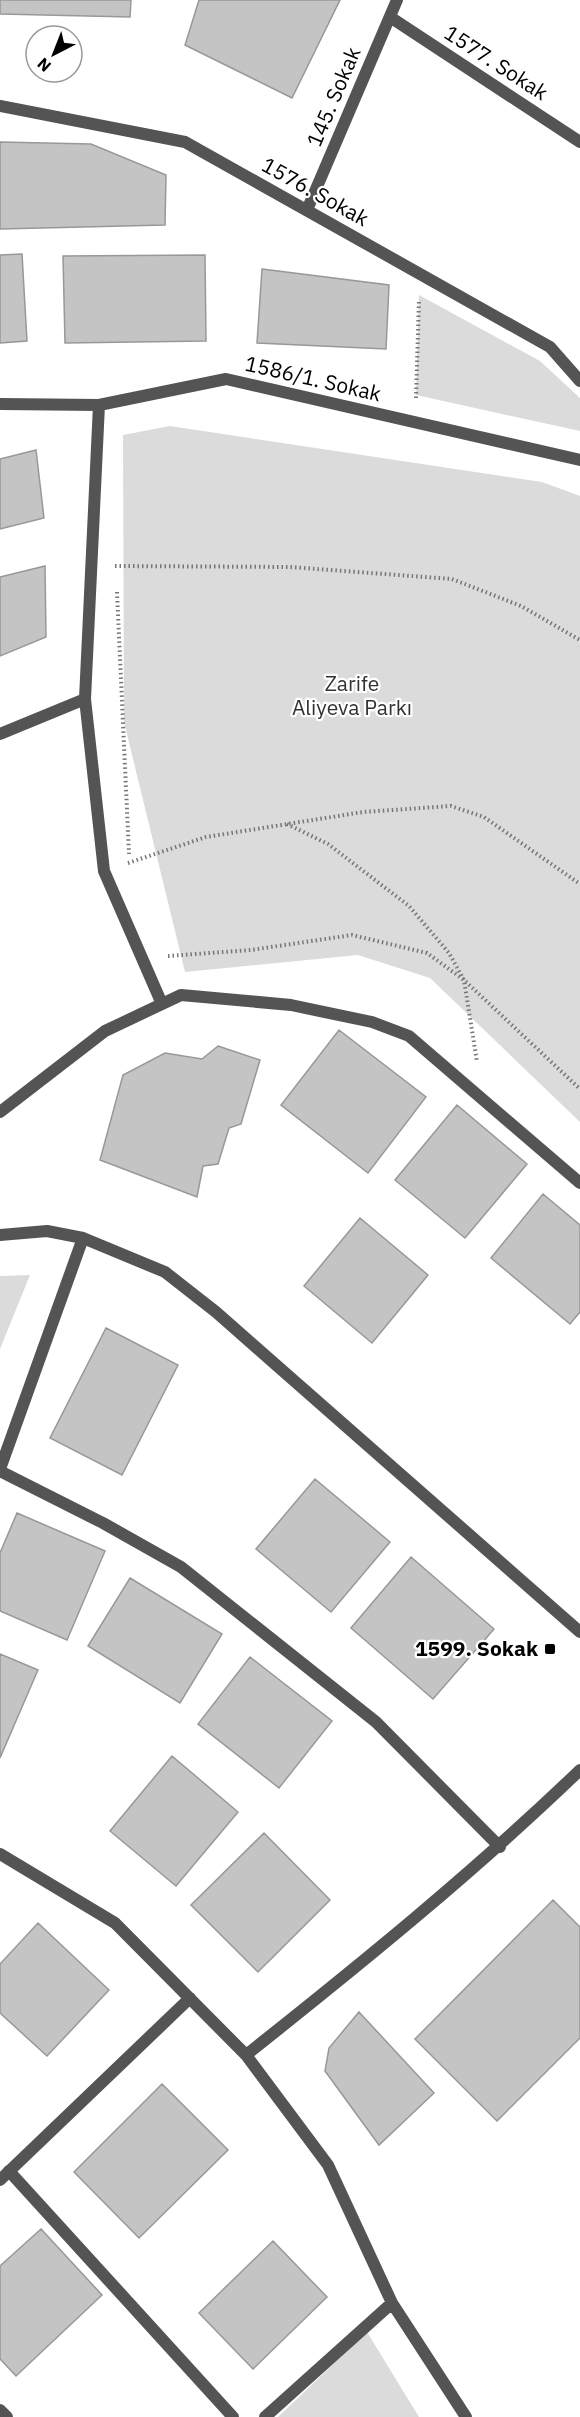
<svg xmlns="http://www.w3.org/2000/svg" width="580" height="2417" font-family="'IBM Plex Sans',sans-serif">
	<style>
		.green { fill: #dbdbdb }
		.building { fill: #c4c4c4; stroke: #989898; stroke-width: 1.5 }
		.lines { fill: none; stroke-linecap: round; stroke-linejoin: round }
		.path { stroke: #767676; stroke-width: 4; stroke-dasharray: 1.5 3; stroke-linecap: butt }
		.lane { stroke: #545454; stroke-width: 12 }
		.street { stroke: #545454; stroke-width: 12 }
		.poi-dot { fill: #000; stroke: #fff; stroke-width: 2 }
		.labels { text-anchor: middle; stroke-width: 4.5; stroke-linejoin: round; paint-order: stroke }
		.street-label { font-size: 21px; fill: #000; stroke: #fff }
		.park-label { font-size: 21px; fill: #323232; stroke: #fff }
		.poi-label { font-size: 21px; font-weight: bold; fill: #000; stroke: #fff; text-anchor: end }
	</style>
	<rect width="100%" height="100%" fill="#fff"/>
	<!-- green -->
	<path class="green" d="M419,295L540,361L580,398V431L416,395Z
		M170,426L542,482L580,496V1122L430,978L358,955L185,972L124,722L123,435Z
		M30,1275L0,1349V1276Z
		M367,2332L419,2417H278Z"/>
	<!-- building -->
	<path class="building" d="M0,0H131L130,17L0,14Z
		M199,0H340L292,98L185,45Z
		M0,142L91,144L166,175L165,225L0,229Z
		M22,254L27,341L0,343V255Z
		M205,255L206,341L65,343L63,256Z
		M262,269L389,285L386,349L257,343Z
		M36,450L44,518L0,529V459Z
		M45,566L46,637L0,656V577Z
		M339,1030L426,1097L368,1173L281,1105Z
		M218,1046L260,1060L241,1124L229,1128L218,1164L203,1166L197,1197L100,1160L123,1075L165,1053L202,1059Z
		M457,1105L527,1164L465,1238L395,1180Z
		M543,1194L580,1225V1312L570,1324L491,1258Z
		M360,1218L428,1275L372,1343L304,1286Z
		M106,1328L178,1365L122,1475L50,1438Z
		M315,1479L390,1542L331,1612L256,1549Z
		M17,1513L105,1551L67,1640L0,1611V1553Z
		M411,1557L494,1629L433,1699L351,1628Z
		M130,1578L222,1634L180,1703L88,1646Z
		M0,1654L38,1670L0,1758Z
		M250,1657L332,1721L279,1788L198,1724Z
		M172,1756L238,1812L176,1886L110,1831Z
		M264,1833L330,1900L258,1972L191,1905Z
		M553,1900L580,1927V2038L497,2121L415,2039Z
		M38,1923L109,1990L47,2056L0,2013V1964Z
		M359,2012L434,2093L379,2145L325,2071L329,2048Z
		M162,2084L228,2150L139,2238L74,2172Z
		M41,2229L102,2295L16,2376L0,2359V2266Z
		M273,2241L327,2297L253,2369L199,2313Z"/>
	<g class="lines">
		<!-- path -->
		<path class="path" d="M416,398L419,300
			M115,566L290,567L452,579L521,606L580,640
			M117,592L129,854
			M287,824L328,844L409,906L449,953L464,980L477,1062
			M128,863L206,837L363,812L451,806L484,817L580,884
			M168,956L251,950L352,935L427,953L464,980L580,1089"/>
		<!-- lane -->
		<path class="lane" d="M9,2171L233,2417"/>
		<!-- street -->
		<path class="street" d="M390,17L580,142
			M0,106L185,142L550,347L580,381
			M307,210L397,0
			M0,404L99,405L226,379L580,460
			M85,699L104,871L162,1004
			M0,734L85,699L99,405
			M0,1112L105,1031L181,995L291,1005L372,1022L409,1036L580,1183
			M0,1235L47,1231L83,1238L165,1272L216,1312L580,1632
			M0,1469L83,1238
			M0,1471L103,1523L181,1567L376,1722L500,1847
			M0,1854L115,1923L246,2055L328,2165L392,2303L466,2417
			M246,2055C362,1963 474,1872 580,1770
			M0,2180L190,1998
			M0,2410L7,2417
			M265,2417L392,2303"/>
	</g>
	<!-- markers -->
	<rect class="poi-dot" x="544" y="1643" width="12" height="12" rx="3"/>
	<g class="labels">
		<!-- street labels -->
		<g class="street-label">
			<text transform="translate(496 63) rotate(33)" y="7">1577. Sokak</text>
			<text transform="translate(334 97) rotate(-67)" y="7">145. Sokak</text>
			<text transform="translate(315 192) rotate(29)" y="7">1576. Sokak</text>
			<text transform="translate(313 379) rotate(13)" y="7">1586/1. Sokak</text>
		</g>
		<!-- park labels -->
		<g class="park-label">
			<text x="352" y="691">Zarife<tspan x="352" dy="24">Aliyeva Parkı</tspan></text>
		</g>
		<!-- poi labels -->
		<g class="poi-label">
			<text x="538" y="1656">1599. Sokak</text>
		</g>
	</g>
	<!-- north arrow -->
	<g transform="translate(54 54) rotate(222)"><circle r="28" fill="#ffffff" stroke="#999999" stroke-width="1.5"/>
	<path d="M0-4.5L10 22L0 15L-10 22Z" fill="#000000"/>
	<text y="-9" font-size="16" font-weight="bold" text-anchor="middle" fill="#000000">N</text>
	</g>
</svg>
